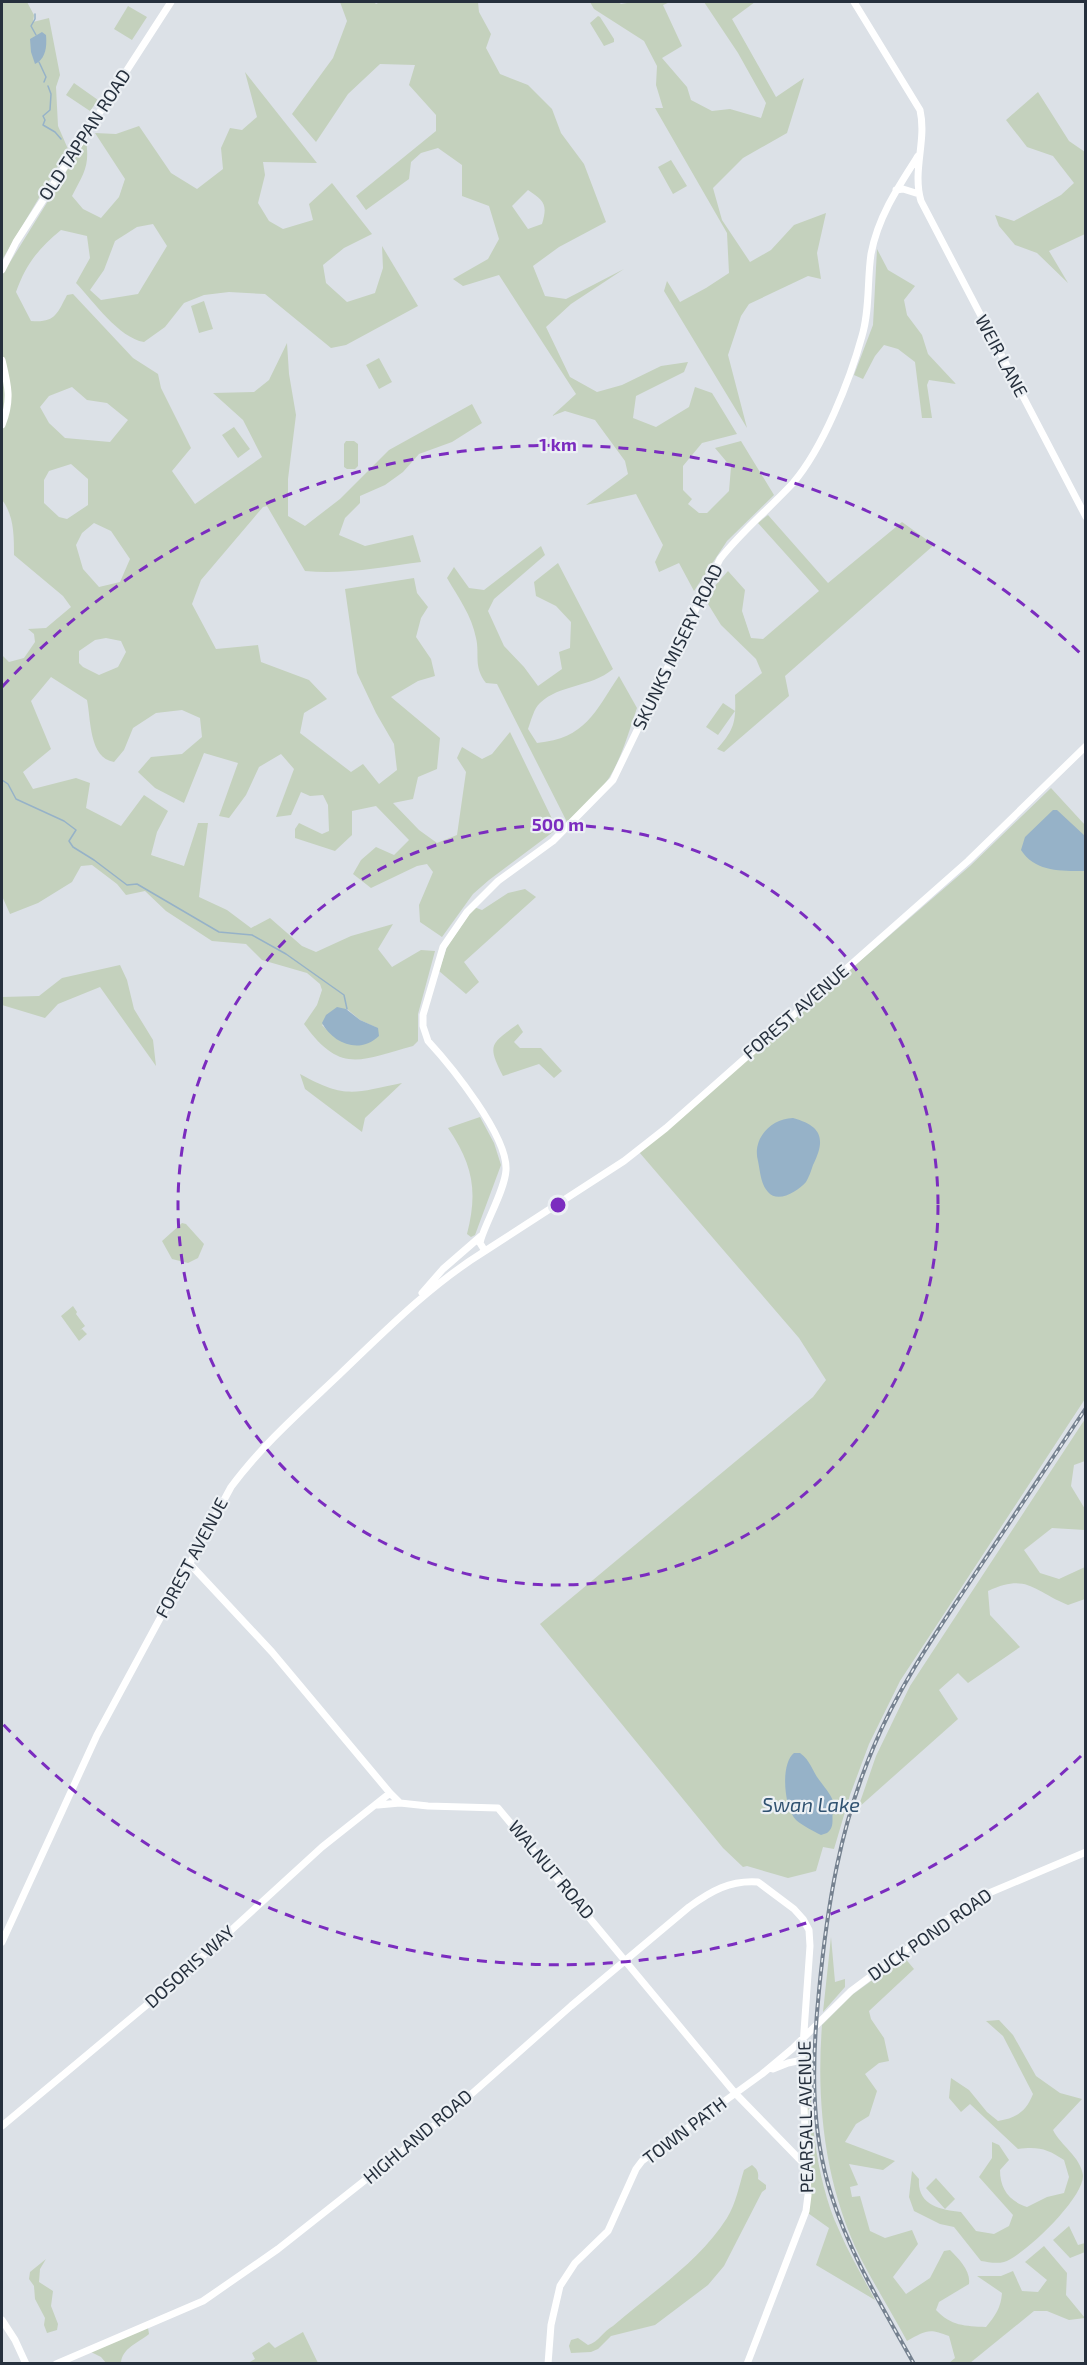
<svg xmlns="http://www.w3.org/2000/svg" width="1087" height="2365" font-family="'Exo 2',sans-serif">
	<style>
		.green { fill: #c4d1bd; fill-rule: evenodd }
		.water { fill: #96b2c8 }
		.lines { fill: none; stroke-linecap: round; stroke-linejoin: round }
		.stream { stroke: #96b2c8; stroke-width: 1.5 }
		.secondary { stroke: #fff; stroke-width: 7 }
		.rail-casing { stroke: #768290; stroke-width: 4 }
		.rail { stroke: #ecf0f4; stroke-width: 1.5; stroke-dasharray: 4.5; stroke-linecap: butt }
		.ring { fill: none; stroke: #7b2cbf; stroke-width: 3; stroke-dasharray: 10 8 }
		.labels { text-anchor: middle; stroke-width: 4.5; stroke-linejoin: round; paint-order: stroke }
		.street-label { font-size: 18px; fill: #26303d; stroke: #ecf0f4 }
		.water-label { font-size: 20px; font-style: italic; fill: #305271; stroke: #ecf0f4 }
		.centre { fill: #7b2cbf; stroke: #ecf0f4; stroke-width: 3 }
		.ring-label { font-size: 18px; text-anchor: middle; font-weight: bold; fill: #7b2cbf; stroke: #ecf0f4; stroke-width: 4.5; stroke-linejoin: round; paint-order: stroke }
	</style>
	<rect width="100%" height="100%" fill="#dce1e7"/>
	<!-- green -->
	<path class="green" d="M2,2H27L34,15L33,22L49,18L60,75L56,87L58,126L68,149L2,260Z
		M340,2H374L376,4L380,2H478L479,12L491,34L486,48L500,74L528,85L552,109L561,133L584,164L606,222L559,247L533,266L545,296L566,299L624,269L571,304L546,327L570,377L597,392L622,385L661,366L688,362L684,372L636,396L633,418L656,427L689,407L695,387L712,393L737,434L702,443L683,466V490L692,499L688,504L699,513H707L729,491L731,467L715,448L741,441L774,495L727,541L694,591L679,563L659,572L655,562L663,545L636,494L586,505L628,474L625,461L595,420L565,411L552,416L576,394L499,275L463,286L453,279L488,259L499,239L489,206L462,196V165L438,148L421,153L411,162L409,179L366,210L356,196L436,131V115L409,85L415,65L380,64L348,94L316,142L292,114L333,58L347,21ZM528,190C544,201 548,204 542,224L528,229L512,206Z
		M590,2H618L621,4L633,2H670L663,5L682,46L662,58L687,87L691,100L712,111L730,109L761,118L766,103L738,53L704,2H755L732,19L776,97L804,78L787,133L743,158L713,188L722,220L750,262L771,250L794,225L826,213L817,253L821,279L808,276L749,304L741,316L728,355L747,428L664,291L667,281L680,302L706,288L729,273L727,233L655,108H663L656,85L657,66L644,41L594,9Z
		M128,6L147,17L132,40L114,29Z
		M598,16L600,17L614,39V42L604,46L590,23Z
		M245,72L317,163L263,162L265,175L258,203L269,221L283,229L313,220L309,204L332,183L372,234L344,248L323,265L326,283L347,302L375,293L383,268L382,246L418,306L346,345L331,348L265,294L229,292L204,295L184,303L165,327L144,342C119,338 93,301 76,283L90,258L87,236L61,230C38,249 26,264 16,292L31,321C55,323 57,314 67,295L73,294L133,358L158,374L161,388L191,448L172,471L195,504L262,457L243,420L213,393L254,392L269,380L287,343L289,374L296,415L288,479V516L305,526L340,499L389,450L472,404L482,423L452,442L419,454L403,472L385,485L360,496V503L345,518L339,535L365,546L413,535L421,562C383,567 343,575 305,571L267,506L263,507L201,580L192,604L216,649L258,645L261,662L309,680L327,699L304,713L300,733L351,772L363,764L379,784L397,770L394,744L376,713L357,673L345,589L414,578L417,593L428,607L421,618L416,637L431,659L435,676L418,681L391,697L440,738L437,769L418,777L413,799L393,803L419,830L437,843L457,835L466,772L457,758L462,747L482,759L492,754L510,732L557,829L489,880L473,894L442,937L420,922L419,905L433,872L427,864L417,866L371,888L353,874L361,860L376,847L394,855L409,840L376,806L352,811V835L335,851L295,838V829L299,823L322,834L329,831L328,805L323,795L310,796L301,792L291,815L276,817L294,769L281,754L259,767L246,795L229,818L219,816L238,763L204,753L184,803L155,788L138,772L151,757L182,754L202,737L200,718L182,710L156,713L133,728L124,750L114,762C89,758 91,720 87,700L51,677L31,701L51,749L23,772L33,789L76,778L90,783L86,808L121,826L144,795L168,811L157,832L151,855L184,866L198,823H208L199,897L227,910L251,928L270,918L302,946L316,952L351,936L393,924L378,949L392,967L421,950L435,951L418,1014V1041L413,1046C360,1060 341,1075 304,1024L317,1005L322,990L320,984L307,973L262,960L246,944L212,941L166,911L145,891L126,895L117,884L92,865L81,866L72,882L38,903L10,914L2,896V655L9,662L24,658L35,642L34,634L28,629L46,628L71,607L63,596L14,555C14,536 14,515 2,500V275L86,140C90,166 84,173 72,196L83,209L101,218L119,197L125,179L95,133L116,134L139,126L171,173L197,189L223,169L221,148L230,128L242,130L257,117ZM153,224L167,246L138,294L101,300L90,290L104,270L115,241L137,227ZM72,387L87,400L107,403L128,420L110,442L65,438L49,423L40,407L49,396ZM71,464L88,479V505L67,519L59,517L44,503V480L49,471ZM94,523L111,531L130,559L120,582L99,587L83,569L76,545L82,533ZM106,638L121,641L126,652L118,667L99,675L83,667L79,663V651L95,640ZM347,1009L360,1020L375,1027L326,1029L322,1025Z
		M74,83L98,100L90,111L66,95Z
		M1038,92L1069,141L1085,152V234L1049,251L1068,283L1037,253L1015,245L999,226L995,215L1014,221L1061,195L1074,183L1053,156L1027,147L1006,120Z
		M671,160L687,186L673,194L658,167Z
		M877,249L888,270L915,286L904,300L907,315L922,335L928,354L956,384L929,380L927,385L932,418H922L915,362L898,349L884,345L875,356L863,379L854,375L873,325Z
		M204,301L213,329L199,333L191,306Z
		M379,358L392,382L379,389L366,365Z
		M234,427L250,449L238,458L222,435Z
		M346,441H354L358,444V466L355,469H347L344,467V444Z
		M768,515L828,583L902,522L934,545L785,676L789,696L724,752L717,749C735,729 736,721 735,695L762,673L756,659L721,625L708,604L713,588L728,571L745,590L742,611L751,638L763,639L819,591L758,523Z
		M541,546L545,555L494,599L488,611L504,646L524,667L538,686L562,669L559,652L570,648L571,622L556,606L536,596L534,582L558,563L613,669C590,688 560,684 540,703C534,708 531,721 528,729L537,743C586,738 594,713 619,676L637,708C629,731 622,757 609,778C598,795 581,808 567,822L497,684L486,683C473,666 480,655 476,638C472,616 458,597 447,578L454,567L469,588L484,590Z
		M723,703L735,711L718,735L706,727Z
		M1051,788L1085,825V1399L900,1681L869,1744L850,1795L834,1849L823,1847L816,1871L788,1878L747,1866L743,1867L723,1848L540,1624L813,1397L826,1380L799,1338L639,1152L970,866Z
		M525,889L536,897L464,962L479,982L466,994L439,971L447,947L474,907L482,910L508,893Z
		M120,965L127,980L134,1009L153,1040L156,1066L100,987L58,1004L45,1018L2,1005V997L39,996L62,978Z
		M518,1024L523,1032L514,1042L520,1048H541L562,1071L554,1078L539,1064L503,1076C487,1045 490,1044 518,1024Z
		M300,1074C345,1099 354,1093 402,1083L365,1118L362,1132L305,1089Z
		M480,1117L494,1143L501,1165L475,1235L471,1237L467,1234C478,1191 473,1165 448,1128Z
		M182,1223L186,1224L204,1244L198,1258L188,1263L172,1259L162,1241Z
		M73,1306L77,1312L76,1314L85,1326L79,1331L82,1329L87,1334L79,1341L61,1316Z
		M1085,1419V1461L1074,1465L1071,1486L1085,1509V1530L1052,1528L1024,1550L1040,1573L1059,1579L1085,1567V1599L1068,1605C1032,1590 1027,1573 988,1591L990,1615L1020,1647L968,1683L958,1673L939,1690L958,1719L858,1808L876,1756L910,1686Z
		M831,1937L835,1982L845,1979V1987L823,2012Z
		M904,1957L914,1969L869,2011L871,2019L884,2038L889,2061L879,2063L865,2074L877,2091L869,2116L856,2124L845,2142L895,2161L883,2170L849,2164L858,2185L850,2187L852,2197L860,2196L870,2231L885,2238L912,2230L918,2244L893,2277L906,2294L930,2278L944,2251L950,2250C959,2259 971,2271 969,2284L939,2302L936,2310C951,2326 965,2326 986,2327C995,2316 1001,2308 1002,2293L977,2276H1001L1013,2271L1022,2291L1038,2292L1047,2280L1025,2262L1044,2246L1067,2273L1066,2295L1085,2318L1069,2320L1047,2311H1034L970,2363H949L955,2358L949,2336C929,2328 926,2330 907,2341C892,2313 875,2286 860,2257C825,2185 816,2104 822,2025L852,1995Z
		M999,2020L1013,2035L1036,2076L1060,2093L1082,2099L1053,2130C1061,2146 1080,2156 1083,2175C1085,2197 1024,2256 1004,2262C996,2264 988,2262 981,2261L954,2227L940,2224L914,2211L909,2197L912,2171L919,2179C917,2205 940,2210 961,2212L976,2231L994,2234L1009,2226L1013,2215L979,2177L992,2158V2142L999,2145L1009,2160L1000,2170C1000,2189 1009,2201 1027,2207L1047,2197L1064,2193L1069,2177L1064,2160C1048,2149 1038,2146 1018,2149L970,2104L961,2112L949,2098L951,2078L969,2090L987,2112L998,2121C1016,2118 1026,2112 1033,2094L1003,2036L986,2021Z
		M807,2040L809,2044C809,2102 814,2176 839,2230C849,2254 863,2277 875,2300L816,2265L829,2228L805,2211L802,2058Z
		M752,2165C757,2169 759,2172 758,2179L766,2185V2189L762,2192L724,2266L708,2285L655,2325L611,2336L598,2349L591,2352L571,2353L569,2346L571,2340L578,2338L588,2345C599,2342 603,2331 613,2326C652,2292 699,2262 727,2218C736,2203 739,2186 744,2170Z
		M936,2178L955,2199L945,2209L926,2188Z
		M1069,2226L1078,2245L1085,2243V2252L1070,2258L1053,2240Z
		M46,2259L40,2269L39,2282L53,2291L51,2306L58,2324L57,2330L47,2333L44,2325L45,2318L35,2299L34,2286L29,2279L30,2272Z
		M145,2328H148L149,2334C138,2343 122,2348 121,2363H106L101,2357L87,2350Z
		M303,2332L318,2363H248L255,2359L252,2353L269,2342L275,2348Z"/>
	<!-- water -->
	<path class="water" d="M42,32L46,35C47,46 46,59 35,64L31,52L30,39Z
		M1053,810H1057L1085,836V871C1061,871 1035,872 1021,850L1025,837Z
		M337,1007L346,1009L360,1020L378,1028L379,1036C359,1055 333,1043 322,1023L326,1015Z
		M793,1118C822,1126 826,1139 813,1165C811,1171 809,1177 806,1182C798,1191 778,1204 768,1192C761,1185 760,1171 758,1161C752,1139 770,1119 793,1118Z
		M794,1753H800C811,1761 812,1771 820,1781C826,1789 832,1796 835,1806C829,1815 837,1825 827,1833L821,1835C813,1831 803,1826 796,1820C784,1808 780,1764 794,1753Z"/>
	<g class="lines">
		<!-- stream -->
		<path class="stream" d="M35,14V19L31,26L36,35
			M39,62L46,77L44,82
			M48,86L51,94L50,110L43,116L45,120L43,125L55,132L61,139
			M2,780L8,784L16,799L64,821L76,830L69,841L73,847L94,860L127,885L137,884L219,932L252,935L286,954L344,995L347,1009"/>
		<!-- secondary -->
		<path class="secondary" d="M854,2L920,110C927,141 912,170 921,201L1086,517
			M896,190L903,189L919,194
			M2,270L16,242L171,2
			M2,360C8,385 12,400 2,425
			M485,1251L624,1161L666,1128L968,861L1086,746
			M422,1293L443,1269L481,1236
			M189,1563L272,1652L390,1793L400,1803L428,1806L498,1808L735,2093L806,2166
			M378,1805L400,1803
			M2,1942L97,1735L231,1487C262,1445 301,1411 339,1375C385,1331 430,1285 485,1251L480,1243L481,1239C487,1220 505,1189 506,1170C508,1136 451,1066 428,1041L423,1026V1015L443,947L467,912L498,881L553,841L613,780L720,559C742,531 769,509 793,483C823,448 850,380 862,336C870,309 867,281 871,254C878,217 898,187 918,156
			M773,2069L788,2063L802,2060
			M2,2126L179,1978L322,1847L390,1793
			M2,2320L15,2340L26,2364
			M56,2364L203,2301L278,2249L450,2113L571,2006L689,1907C711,1891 730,1880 758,1882L794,1909L803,1919L809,1930L810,1946L802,2060L808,2195L806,2211L747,2364
			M548,2364L551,2325L560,2286L575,2263L608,2231L636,2169L642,2161L762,2074L792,2049L851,1991L946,1920L989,1893L1086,1852"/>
		<defs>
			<path id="rail" d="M914,2364C883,2308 850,2255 831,2194C810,2128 812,2059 819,1991C827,1907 840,1825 874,1746C898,1688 934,1636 969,1583C1008,1525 1047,1467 1086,1408"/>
		</defs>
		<!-- rail casing -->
		<use href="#rail" class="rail-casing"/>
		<!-- rail -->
		<use href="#rail" class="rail"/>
	</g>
	<!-- distance rings -->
	<g class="ring">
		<circle cx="558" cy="1205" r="380"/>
		<path d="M1081 1756A760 760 0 0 1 2 1723M2 687A760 760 0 0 1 1081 654"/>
	</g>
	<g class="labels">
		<!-- street labels -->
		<g class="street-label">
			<text transform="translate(85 135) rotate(-57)" y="6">OLD TAPPAN ROAD</text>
			<text transform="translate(1001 356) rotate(62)" y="6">WEIR LANE</text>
			<text transform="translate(678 647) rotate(-64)" y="6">SKUNKS MISERY ROAD</text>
			<text transform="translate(796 1012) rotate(-41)" y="6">FOREST AVENUE</text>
			<text transform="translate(192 1558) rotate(-62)" y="6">FOREST AVENUE</text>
			<text transform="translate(551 1870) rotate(50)" y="6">WALNUT ROAD</text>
			<text transform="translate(930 1935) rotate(-35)" y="6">DUCK POND ROAD</text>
			<text transform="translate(190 1967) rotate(-42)" y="6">DOSORIS WAY</text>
			<text transform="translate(806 2117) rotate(-91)" y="6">PEARSALL AVENUE</text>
			<text transform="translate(685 2131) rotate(-37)" y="6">TOWN PATH</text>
			<text transform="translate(418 2137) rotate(-40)" y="6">HIGHLAND ROAD</text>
		</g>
		<!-- water labels -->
		<g class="water-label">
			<text x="811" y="1812">Swan Lake</text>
		</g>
	</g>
	<circle cx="558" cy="1205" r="9" class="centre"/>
	<g class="ring-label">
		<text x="558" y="451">1 km</text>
		<text x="558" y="831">500 m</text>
	</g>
	<!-- border -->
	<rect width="1087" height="2365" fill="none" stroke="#26303d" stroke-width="6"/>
</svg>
